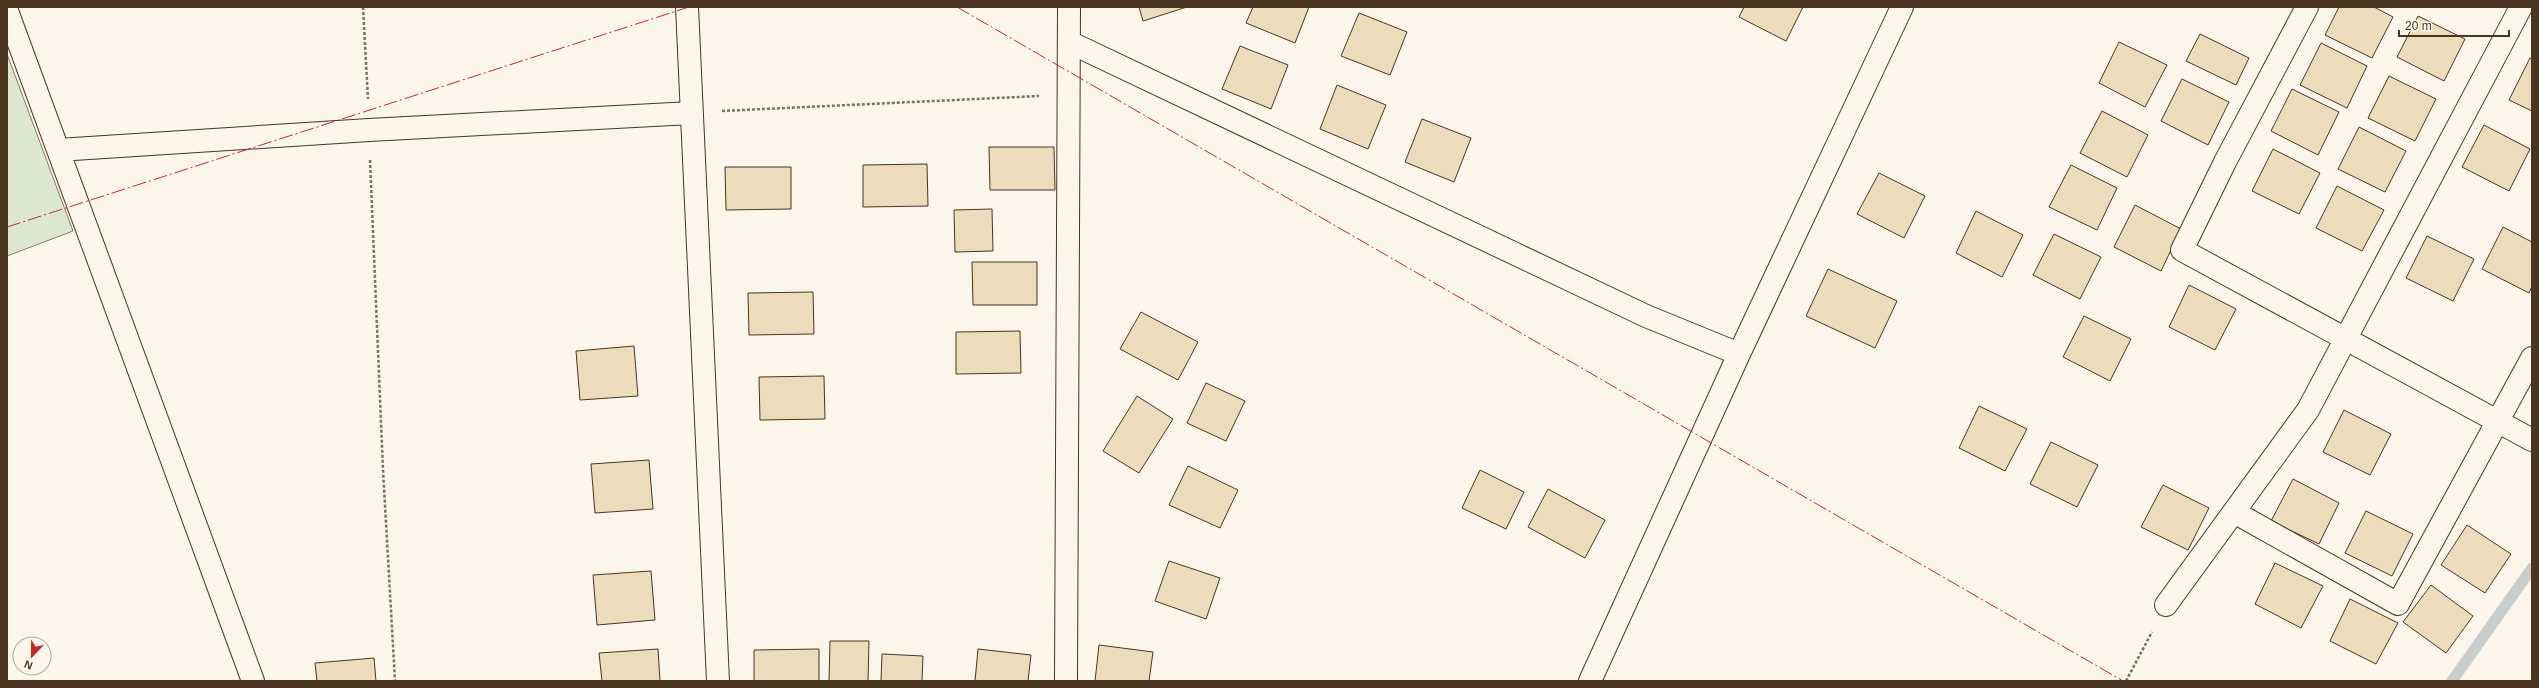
<svg xmlns="http://www.w3.org/2000/svg" width="2539" height="688" font-family="Arial,sans-serif">
	<style>
		.green { fill: #dce7d0; stroke: #887966 }
		.lines { fill: none; stroke-linecap: round; stroke-linejoin: round }
		.stream { stroke: #c9cecd; stroke-width: 11 }
		.building { fill: #ecdcbc; stroke: #4a3520 }
		.minor-casing { stroke: #4a3520; stroke-width: 24 }
		.tertiary-casing { stroke: #4a3520; stroke-width: 24 }
		.path { stroke: #7f6f5c; stroke-width: 2.5; stroke-dasharray: 3 2; stroke-linecap: butt }
		.minor { stroke: #fbf6e9; stroke-width: 22 }
		.tertiary { stroke: #fbf6e9; stroke-width: 22 }
		.power { stroke: #c62828; stroke-width: 1; stroke-dasharray: 14 3 2 3; stroke-linecap: butt }
	</style>
	<rect width="100%" height="100%" fill="#fbf6e9"/>
	<!-- green -->
	<path class="green" d="M7,54L73,231L7,256Z"/>
	<g class="lines">
		<!-- stream -->
		<path class="stream" d="M2452,681L2532,568"/>
	</g>
	<!-- building -->
	<path class="building" d="M1139,7H1187L1143,21Z
		M1253,7H1309L1295,43L1246,23Z
		M1744,7H1803L1786,41L1739,17Z
		M2339,7H2374L2393,17L2372,58L2325,35Z
		M1359,13L1407,32L1390,75L1341,56Z
		M2418,16L2465,39L2444,81L2397,57Z
		M2200,34L2249,58L2236,85L2186,61Z
		M2119,42L2167,65L2145,107L2099,83Z
		M2321,43L2367,66L2347,108L2300,85Z
		M1240,46L1288,65L1271,109L1222,89Z
		M2530,58L2532,59V111L2509,100Z
		M2389,76L2436,99L2415,141L2368,118Z
		M2182,79L2229,102L2208,145L2161,121Z
		M1337,85L1386,105L1368,149L1320,129Z
		M2292,89L2339,112L2318,155L2271,131Z
		M2102,111L2148,135L2127,177L2080,153Z
		M1422,119L1471,138L1454,182L1405,162Z
		M2484,125L2530,149L2509,191L2462,167Z
		M2359,127L2406,151L2385,192L2338,169Z
		M989,147H1054L1055,190H990Z
		M2273,149L2320,173L2299,214L2252,191Z
		M927,164L928,206L863,207V165Z
		M2071,165L2117,188L2097,230L2049,207Z
		M725,167H791V209L726,210Z
		M1879,173L1925,196L1904,238L1857,214Z
		M2337,186L2384,210L2362,251L2316,228Z
		M2135,205L2181,229L2161,271L2114,247Z
		M992,209L993,251L955,252L954,210Z
		M1976,211L2023,235L2002,277L1956,253Z
		M2503,227L2532,242V286L2529,293L2482,269Z
		M2054,234L2101,257L2080,299L2033,275Z
		M2427,236L2474,259L2453,301L2406,278Z
		M972,262H1037V305H973Z
		M1828,269L1897,301L1875,348L1806,316Z
		M2189,285L2236,309L2215,350L2169,327Z
		M813,292L814,334L749,335L748,293Z
		M1141,312L1198,342L1178,380L1120,349Z
		M2084,316L2131,339L2110,381L2063,357Z
		M1020,331L1021,373L956,374V332Z
		M634,346L638,396L580,400L576,351Z
		M824,376L825,419L760,420L759,377Z
		M1206,383L1245,401L1226,441L1187,423Z
		M1137,396L1173,419L1139,473L1103,451Z
		M1979,406L2027,429L2005,471L1959,448Z
		M2344,410L2391,434L2370,475L2323,452Z
		M2051,442L2098,465L2077,507L2030,484Z
		M649,460L653,509L595,513L591,464Z
		M1188,466L1238,490L1220,528L1169,505Z
		M1480,470L1524,492L1506,529L1462,508Z
		M2293,479L2339,503L2319,544L2271,521Z
		M2163,485L2209,508L2188,550L2141,527Z
		M1548,489L1605,520L1585,558L1528,527Z
		M2366,511L2413,534L2392,576L2345,553Z
		M2467,525L2511,554L2485,593L2441,565Z
		M1169,561L1220,578L1206,619L1155,601Z
		M2275,563L2323,586L2301,628L2255,604Z
		M651,571L655,620L597,625L593,575Z
		M2431,585L2473,616L2446,653L2403,622Z
		M2350,599L2398,623L2376,664L2330,641Z
		M830,641H869L868,681H829Z
		M1099,645L1153,652L1149,681H1095Z
		M658,649L660,681H602L599,653Z
		M819,649V681H754V650Z
		M978,649L1031,655L1028,681H975Z
		M882,654L923,656L922,681H881Z
		M374,658L376,681H317L315,663Z"/>
	<g class="lines">
		<defs>
			<path id="minor" d="M687,7L718,681
				M2307,7L2225,162L2182,250L2532,440
				M7,11L253,681
				M1069,42L1646,316L1739,354
				M58,150L369,130L691,113
				M2234,512L2398,604L2532,358
				M2166,605L2308,410L2521,7
				M1590,681L1739,354L1902,7"/>
			<path id="tertiary" d="M1066,681L1069,7"/>
		</defs>
		<!-- minor casing -->
		<use href="#minor" class="minor-casing"/>
		<!-- tertiary casing -->
		<use href="#tertiary" class="tertiary-casing"/>
		<!-- path -->
		<path class="path" d="M363,7L368,99
			M722,111L1039,96
			M370,160L383,470L395,681
			M2126,681L2152,632"/>
		<!-- minor -->
		<use href="#minor" class="minor"/>
		<!-- tertiary -->
		<use href="#tertiary" class="tertiary"/>
		<!-- power -->
		<path class="power" d="M957,7L2123,681
			M7,227L689,7"/>
	</g>
	<!-- border -->
	<rect width="2539" height="688" fill="none" stroke="#4a3520" stroke-width="16"/>
	<!-- north arrow -->
	<g transform="translate(32 656) rotate(202)"><circle r="19" fill="#fbf6e9" stroke="#b4a999"/>
	<path d="M0-3L7 15L0 10L-7 15Z" fill="#c62828"/>
	<text y="-6" font-size="11" font-weight="bold" text-anchor="middle" fill="#4a3520">N</text>
	</g>
	<!-- scale -->
	<path d="M2399 30v6h110v-6" fill="none" stroke="#4a3520" stroke-width="2"/>
	<text x="2405" y="30" font-size="12" fill="#4a3520" stroke="#fbf6e9" stroke-width="3" paint-order="stroke">20 m</text>
</svg>
